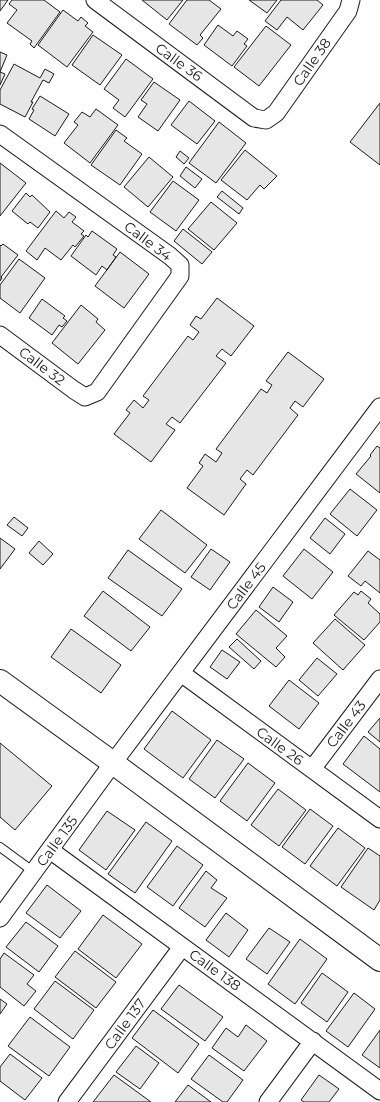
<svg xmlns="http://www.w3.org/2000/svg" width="380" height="1102" font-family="Montserrat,sans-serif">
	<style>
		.building { fill: #e6e6e6; stroke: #1a1a1a }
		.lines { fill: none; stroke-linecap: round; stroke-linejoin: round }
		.lane-casing { stroke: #1a1a1a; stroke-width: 10 }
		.street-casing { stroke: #1a1a1a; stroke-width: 19 }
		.secondary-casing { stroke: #1a1a1a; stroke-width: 24 }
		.lane { stroke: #fff; stroke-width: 8 }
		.street { stroke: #fff; stroke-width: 17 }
		.secondary { stroke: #fff; stroke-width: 22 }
		.labels { text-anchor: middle; stroke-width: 3; stroke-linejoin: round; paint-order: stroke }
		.street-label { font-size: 14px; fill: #1a1a1a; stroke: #fff }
	</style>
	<rect width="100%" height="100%" fill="#fff"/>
	<!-- building -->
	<path class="building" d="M0,0H8L0,11Z
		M12,0H44L60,12L34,48L30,44L32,41L7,23L17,10L9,4Z
		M142,0H183L167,20Z
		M187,0H209L221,9L200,35L203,38L197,45L169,24Z
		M249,0H277L267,13Z
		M281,0H317L323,5L303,30L287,17L277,30L265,21Z
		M63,10L78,21L81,17L88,23L85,26L93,32L67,67L38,45Z
		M218,25L233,36L237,31L248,39L244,44L247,46L232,66L204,45Z
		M266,26L291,45L259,86L234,67Z
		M93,35L122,55L100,85L72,65Z
		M0,52L7,55L0,72Z
		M126,59L153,79L125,117L113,108L119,100L104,89Z
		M14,64L40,78L45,69L54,74L49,83L43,80L31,102H33L25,117L0,104V90Z
		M0,72L5,74L0,85Z
		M154,82L180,100L158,131L138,117L147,104L141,100Z
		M40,96L69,114L55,136L29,119L34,110L32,109Z
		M189,101L215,121L197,144L171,125Z
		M380,103V165L350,142Z
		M96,109L118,125L90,163L64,143L78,125L74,122L82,112L90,117Z
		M219,122L246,143L216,183L189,163Z
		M116,130L127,138L124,141L142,154L120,185L91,165Z
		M245,150L277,176L264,189L260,185L247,200L221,180Z
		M180,151L189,158L184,164L176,157Z
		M149,157L173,177L148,207L124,187Z
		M0,163L26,183L0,216Z
		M186,167L202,179L195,188L180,176Z
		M173,181L199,200L176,231L150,212Z
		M222,191L243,208L239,214L217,197Z
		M26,193L30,197L32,195L50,212L38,228L30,222L28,224L12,211Z
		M211,202L237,223L214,250L188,229Z
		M56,211L64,218L69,212L76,217L72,222L84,231L81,234L84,236L75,247L73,245L61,260L45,248L37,260L26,251Z
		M183,229L212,252L202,264L174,241Z
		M92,231L117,249L113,255L116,257L107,270L102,266L96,275L71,256L86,235L88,237Z
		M3,244L18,255L1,277L2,278L0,281V245L1,246Z
		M120,252L149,274L124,308L95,286Z
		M19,259L45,278L20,313L0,298V285Z
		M217,298L254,326L231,356L222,349L216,356L226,363L180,423L172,417L166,424L175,430L151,462L114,434L130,413L126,410L134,400L143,408L149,400L143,396L188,336L193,340L199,332L190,325L196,316L201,319Z
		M42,299L65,316L63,318L67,321L62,327L59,325L52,335L29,318Z
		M81,305L98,319L96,322L105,330L78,364L52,343Z
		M288,352L324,379L303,407L295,401L290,408L298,415L253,475L247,470L240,479L246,484L224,515L187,488L203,466L199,463L205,454L216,462L222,453L216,449L261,389L267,393L272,385L266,381Z
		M377,446L380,448V493L356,474L371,456L370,455Z
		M350,489L377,510L357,536L330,514Z
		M161,510L207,545L185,573L139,539Z
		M14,517L28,528L22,536L7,525Z
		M325,518L345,534L330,554L310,538Z
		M0,538L15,549L0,569Z
		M39,541L53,554L43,565L29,553Z
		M211,549L230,562L210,590L191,577Z
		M304,549L333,572L312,599L283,576Z
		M128,550L182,589L162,616L108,578Z
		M368,551L380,560V593L365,581L361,586L348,576Z
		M273,587L293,602L279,622L259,607Z
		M103,591L150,627L131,651L84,616Z
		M361,591L371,599L368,603L380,614V622L364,640L334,615L354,592L358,595Z
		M256,610L287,636L276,648L285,657L276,667L236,634Z
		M335,619L365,645L343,670L313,643Z
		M71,629L121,665L101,693L51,657Z
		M237,639L261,661L254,669L229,647Z
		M222,650L240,662L227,679L210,667Z
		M317,658L337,674L318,696L299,680Z
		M289,680L319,703L299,729L269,706Z
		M172,711L211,740L183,778L144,749Z
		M380,718V742L368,732Z
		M364,736L380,749V792L343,764Z
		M217,740L244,759L215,798L189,779Z
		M0,743L52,786L15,830L0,817Z
		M248,763L275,783L247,821L220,801Z
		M278,789L306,810L279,846L251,825Z
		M310,809L333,826L305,864L282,847Z
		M107,811L135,830L106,870L79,850Z
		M146,822L172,841L135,893L108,874Z
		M338,828L365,848L337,886L310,866Z
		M177,846L203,865L173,906L147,887Z
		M368,848L380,856V900L374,910L341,887Z
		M206,871L217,880L211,888L227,898L205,927L179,908Z
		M47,885L81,911L60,938L26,913Z
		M226,913L248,930L229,957L206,940Z
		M103,915L142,944L116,978L78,949Z
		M26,922L58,946L39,972L6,947Z
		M269,928L290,942L267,974L246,959Z
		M300,939L327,959L295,1004L268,984Z
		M75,951L116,982L96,1008L55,977Z
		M4,953L34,975L27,984L36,991L24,1006L0,987V959Z
		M322,973L348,992L327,1022L301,1003Z
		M55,981L94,1010L73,1039L34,1009Z
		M179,985L223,1017L205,1041L161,1009Z
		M354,993L375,1009L348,1047L326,1031Z
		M0,999L7,1004L0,1014Z
		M153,1010L199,1044L178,1073L132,1038Z
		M30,1017L70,1047L49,1076L8,1046Z
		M246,1025L267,1041L244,1071L212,1048L226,1028L238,1037Z
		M380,1030V1068L362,1055Z
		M136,1046L159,1063L140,1089L116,1072Z
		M10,1054L42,1078L25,1100L0,1081V1067Z
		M209,1055L243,1080L227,1102H223L191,1079Z
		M114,1075L151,1102H93Z
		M319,1075L339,1089L329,1102H304L301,1100Z
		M188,1085L211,1102H175Z"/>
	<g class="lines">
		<defs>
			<path id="lane" d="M0,847L34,872"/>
			<path id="street" d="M95,0L254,118L266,120L276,113L348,11L351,0
				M0,134L170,256L180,265V276L97,392L85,397L74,390L0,335
				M181,673L380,819
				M312,769L380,679
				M50,850L380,1091
				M0,918L113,763L380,407
				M67,1102L182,947
				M268,1102L313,1041"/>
			<path id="secondary" d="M0,681L113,763L380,960"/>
		</defs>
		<!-- lane casing -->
		<use href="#lane" class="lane-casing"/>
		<!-- street casing -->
		<use href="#street" class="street-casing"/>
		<!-- secondary casing -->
		<use href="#secondary" class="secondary-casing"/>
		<!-- lane -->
		<use href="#lane" class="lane"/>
		<!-- street -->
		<use href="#street" class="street"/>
		<!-- secondary -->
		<use href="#secondary" class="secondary"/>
	</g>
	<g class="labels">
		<!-- street labels -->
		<g class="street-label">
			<text transform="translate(179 62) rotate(36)" y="5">Calle 36</text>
			<text transform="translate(312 62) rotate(-55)" y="5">Calle 38</text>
			<text transform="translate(148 241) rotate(37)" y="5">Calle 34</text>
			<text transform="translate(42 366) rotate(37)" y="5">Calle 32</text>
			<text transform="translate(246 586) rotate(-53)" y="5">Calle 45</text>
			<text transform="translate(346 724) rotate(-53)" y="5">Calle 43</text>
			<text transform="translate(280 746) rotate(36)" y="5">Calle 26</text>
			<text transform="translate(57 841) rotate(-54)" y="5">Calle 135</text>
			<text transform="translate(215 970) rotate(36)" y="5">Calle 138</text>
			<text transform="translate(125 1024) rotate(-54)" y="5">Calle 137</text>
		</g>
	</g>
</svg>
